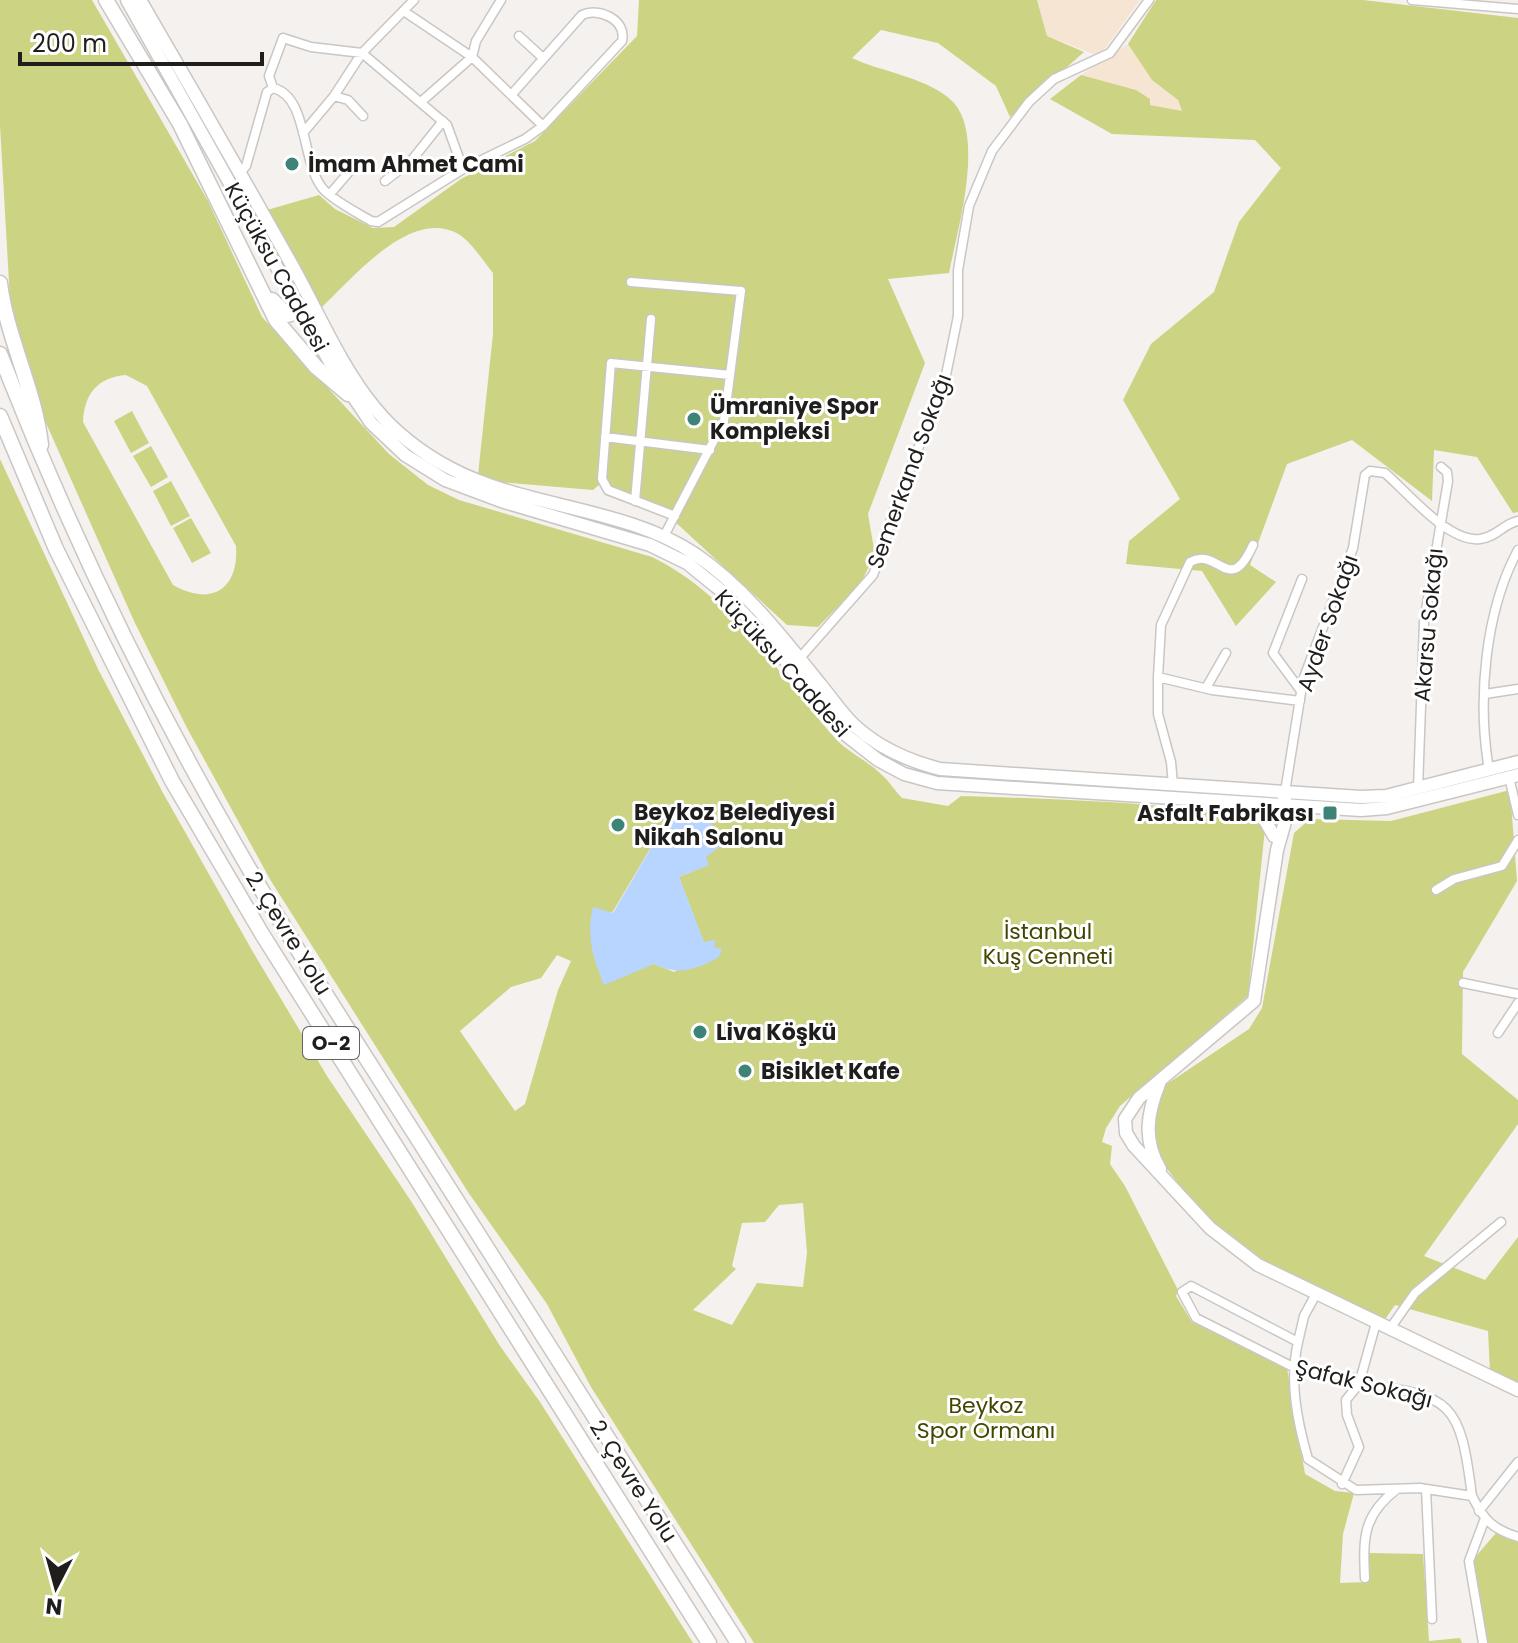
<svg xmlns="http://www.w3.org/2000/svg" width="1518" height="1643" font-family="Poppins,sans-serif">
	<style>
		.industrial { fill: #f7e5d4 }
		.green { fill: #ccd383; fill-rule: evenodd }
		.water { fill: #b7d5ff }
		.lines { fill: none; stroke-linecap: round; stroke-linejoin: round }
		.street-casing { stroke: #cac6c3; stroke-width: 11 }
		.secondary-casing { stroke: #cac6c3; stroke-width: 15 }
		.primary-casing { stroke: #cac6c3; stroke-width: 15 }
		.highway-casing { stroke: #cac6c3; stroke-width: 17 }
		.street { stroke: #fff; stroke-width: 8 }
		.secondary { stroke: #fff; stroke-width: 12 }
		.primary { stroke: #fff; stroke-width: 12 }
		.highway { stroke: #fff; stroke-width: 14 }
		.poi-dot { fill: #3d8378; stroke: #fff; stroke-width: 3 }
		.labels { text-anchor: middle; stroke-width: 6; stroke-linejoin: round; paint-order: stroke }
		.shield { fill: #fff; stroke: #626261; stroke-width: 2 }
		.shield-label { font-size: 20px; font-weight: bold; fill: #1f1e1d }
		.poi-label { font-size: 22px; font-weight: bold; fill: #1f1e1d; stroke: #fff; text-anchor: start }
		.street-label { font-size: 22px; fill: #1f1e1d; stroke: #fff }
		.park-label { font-size: 22px; fill: #434600; stroke: #fff }
	</style>
	<rect width="100%" height="100%" fill="#f5f1ee"/>
	<!-- industrial -->
	<path class="industrial" d="M1037,0H1140L1099,56L1047,36Z
		M1128,44L1152,80L1178,100L1182,111L1149,105L1136,90L1081,75Z"/>
	<!-- green -->
	<path class="green" d="M0,0H92L208,201L262,317L389,454L428,485L459,500L652,557C730,595 778,674 834,737C848,753 867,760 882,775C889,781 895,791 902,798L948,806L961,796C1010,798 1240,802 1265,828L1248,996L1120,1106L1106,1128L1102,1142L1112,1146L1110,1164L1125,1186L1178,1290L1176,1296L1192,1322L1287,1368L1305,1474L1335,1491L1354,1493L1343,1534L1340,1583L1367,1582L1368,1553L1423,1554L1429,1641L1460,1638L1462,1643H754L591,1387L547,1304L468,1192L271,881L187,728L134,621L46,423L21,349L10,300L0,125ZM126,375L147,386L236,546C239,589 212,607 173,585L83,422C84,394 98,377 126,375ZM680,807L695,810L723,844L705,857L708,865L679,877L704,943L713,947L674,972L654,964L593,908L612,913L670,815ZM557,955L571,961L558,990L525,1104L515,1111L460,1031L511,987L541,978ZM803,1203L807,1253L803,1287L757,1283L732,1325L693,1310L736,1269L732,1266L742,1223L765,1222L779,1205Z
		M639,0H1037L1047,36L1084,52L1010,117L996,86L938,43L881,30L852,58C881,72 931,78 954,103C985,138 957,232 949,273L888,279L925,363L868,514L875,555L860,584L818,627L787,625L673,520L605,495L600,484L593,490L498,482L478,475L493,334V273C484,262 472,243 460,235C412,205 352,279 321,308L267,210L319,195L335,209L373,228L394,227L461,179L535,141L637,36Z
		M1156,0H1363L1518,18V512L1513,513L1477,457L1434,450L1432,501L1352,440L1287,464L1250,565L1276,582L1236,626L1202,571L1126,564L1129,541L1180,499L1123,400L1151,344L1214,292L1239,222L1281,168L1255,140L1112,134L1050,99L1081,75L1136,90L1150,99V105L1182,111L1178,100L1152,80L1128,44Z
		M132,411L149,443L131,453L114,421Z
		M151,446L168,477L151,487L133,456Z
		M0,459L99,671L163,793L253,952L327,1076L411,1201L500,1346L540,1402L693,1643H0Z
		M171,481L190,516L171,526L153,491Z
		M191,518L211,553L192,563L173,528Z
		M1510,790L1517,881L1463,972L1462,1054L1518,1100V1124L1424,1256L1485,1280L1518,1237V1382L1490,1372L1488,1331L1395,1305L1381,1325L1251,1256L1193,1203L1159,1158L1153,1116L1164,1086L1249,1029L1262,1008L1294,833L1310,819L1391,821Z
		M1496,1533L1518,1539V1643H1485L1471,1562Z"/>
	<!-- water -->
	<path class="water" d="M680,807L695,810L725,836L723,844L706,857L709,865L679,877L704,942L716,940L714,947L722,949L719,957C696,970 678,976 654,964L604,985C593,958 586,936 593,907L613,913L670,815Z"/>
	<g class="lines">
		<defs>
			<path id="street" d="M1412,0L1518,9
				M405,12L472,57L543,126
				M519,36L543,58
				M273,88L269,76L283,38L311,47L362,53L447,125L463,169
				M334,96L348,100L363,116
				M422,101L472,57L476,41L501,0
				M303,133L334,96L362,53L414,0
				M240,173L246,166L267,92L273,88C309,96 301,166 324,190C336,202 356,212 371,221L378,222L463,169L525,139L543,126L622,41C627,20 599,7 582,15L513,93
				M385,181L411,161L443,121
				M330,194L349,172
				M631,282L741,291L724,421L663,538
				M605,437L710,450
				M635,501L651,319
				M675,516L608,490L602,479L611,363L730,375
				M799,659L873,575L883,549L893,512L945,380L958,316V270L969,206L992,151L1029,102L1054,79L1110,53L1149,0
				M1158,677L1161,625L1190,562C1219,546 1229,598 1253,545
				M1206,688L1226,653
				M1301,691L1273,653L1302,579
				M1485,694L1518,689
				M1489,770C1477,700 1485,611 1518,550
				M1509,777L1518,815
				M1173,785L1171,762L1158,714V677L1212,690L1300,701
				M1418,789L1424,622L1448,481L1447,472L1441,467
				M1285,792L1303,680L1353,548L1365,475L1370,471L1385,473C1408,493 1449,543 1480,539C1497,537 1503,524 1518,521
				M1436,890L1454,879L1502,866L1518,840
				M1463,983L1518,994
				M1498,1033L1518,1003
				M1316,1294L1304,1316L1298,1342L1191,1286L1182,1292L1196,1318L1293,1367L1352,1378L1359,1384C1453,1395 1460,1402 1472,1496
				M1389,1330L1415,1293L1501,1222
				M1298,1342C1289,1381 1297,1421 1308,1459L1356,1490L1420,1488L1472,1496C1484,1520 1492,1529 1518,1537
				M1342,1484L1359,1447L1347,1415L1346,1400L1359,1384L1376,1323
				M1426,1489L1432,1619
				M1479,1511L1518,1462
				M1365,1578C1363,1537 1363,1515 1397,1489
				M1483,1643L1469,1561L1484,1521"/>
			<path id="secondary" d="M1284,797L1288,811L1277,850L1254,1001L1139,1098L1125,1119L1126,1133L1134,1146L1210,1228L1258,1265L1518,1390
				M1200,800L1215,807L1263,817L1274,836
				M1159,1084C1147,1114 1143,1140 1160,1169"/>
			<path id="primary" d="M127,0L330,362L371,423L405,455L445,480L501,501L650,545L687,563L724,593L768,639L846,735L878,760L904,774L937,783L1361,810L1387,808L1518,775
				M140,0C192,89 243,178 293,267C319,314 341,367 375,408C394,432 423,454 450,468C525,508 625,507 695,554C744,587 783,638 820,684C831,697 842,714 855,726C879,748 909,761 940,769L1361,797L1386,796L1518,762"/>
			<path id="highway" d="M106,0L180,124L276,320L316,367L348,394
				M0,283C7,339 35,389 41,445
				M272,300L287,315L302,311
				M0,354C65,521 142,683 232,839C291,943 357,1043 421,1144C526,1311 632,1477 738,1643
				M0,416L56,549L172,781L262,934L709,1643"/>
		</defs>
		<!-- street casing -->
		<use href="#street" class="street-casing"/>
		<!-- secondary casing -->
		<use href="#secondary" class="secondary-casing"/>
		<!-- primary casing -->
		<use href="#primary" class="primary-casing"/>
		<!-- highway casing -->
		<use href="#highway" class="highway-casing"/>
		<!-- street -->
		<use href="#street" class="street"/>
		<!-- secondary -->
		<use href="#secondary" class="secondary"/>
		<!-- primary -->
		<use href="#primary" class="primary"/>
		<!-- highway -->
		<use href="#highway" class="highway"/>
	</g>
	<!-- markers -->
	<g class="poi-dot">
		<circle cx="292" cy="164" r="8"/>
		<circle cx="694" cy="419" r="8"/>
		<rect x="1322" y="805" width="16" height="16" rx="4"/>
		<circle cx="618" cy="825" r="8"/>
		<circle cx="700" cy="1032" r="8"/>
		<circle cx="745" cy="1071" r="8"/>
	</g>
	<g class="labels">
		<!-- shield labels -->
		<rect class="shield" x="303" y="1027" width="56" height="32" rx="6"/>
		<g class="shield-label">
			<text x="331" y="1050">O-2</text>
		</g>
		<!-- poi labels -->
		<g class="poi-label">
			<text x="308" y="172">İmam Ahmet Cami</text>
			<text x="710" y="414">Ümraniye Spor<tspan x="710" dy="25">Kompleksi</tspan></text>
			<text x="634" y="820">Beykoz Belediyesi<tspan x="634" dy="25">Nikah Salonu</tspan></text>
			<text x="1314" y="821" text-anchor="end">Asfalt Fabrikası</text>
			<text x="716" y="1040">Liva Köşkü</text>
			<text x="761" y="1079">Bisiklet Kafe</text>
		</g>
		<!-- street labels -->
		<g class="street-label">
			<text transform="translate(277 267) rotate(61)" y="8">Küçüksu Caddesi</text>
			<text transform="translate(909 471) rotate(-70)" y="8">Semerkand Sokağı</text>
			<text transform="translate(1327 623) rotate(-71)" y="8">Ayder Sokağı</text>
			<text transform="translate(1428 625) rotate(-85)" y="8">Akarsu Sokağı</text>
			<text transform="translate(783 663) rotate(48)" y="8">Küçüksu Caddesi</text>
			<text transform="translate(289 933) rotate(58)" y="8">2. Çevre Yolu</text>
			<text transform="translate(1364 1383) rotate(14)" y="8">Şafak Sokağı</text>
			<text transform="translate(634 1481) rotate(57)" y="8">2. Çevre Yolu</text>
		</g>
		<!-- park labels -->
		<g class="park-label">
			<text x="1048" y="939">İstanbul<tspan x="1048" dy="25">Kuş Cenneti</tspan></text>
			<text x="986" y="1413">Beykoz<tspan x="986" dy="25">Spor Ormanı</tspan></text>
		</g>
	</g>
	<!-- north arrow -->
	<g transform="translate(56 1587) rotate(186)" stroke="#ffffff" stroke-width="6" paint-order="stroke">
	<path d="M0-6L14 30L0 20L-14 30Z" fill="#1f1e1d"/>
	<text y="-12" font-size="22" font-weight="bold" text-anchor="middle" fill="#1f1e1d">N</text>
	</g>
	<!-- scale -->
	<path d="M20 52v12h242v-12" fill="none" stroke="#1f1e1d" stroke-width="4"/>
	<text x="32" y="52" font-size="24" fill="#1f1e1d" stroke="#ffffff" stroke-width="6" paint-order="stroke">200 m</text>
</svg>
